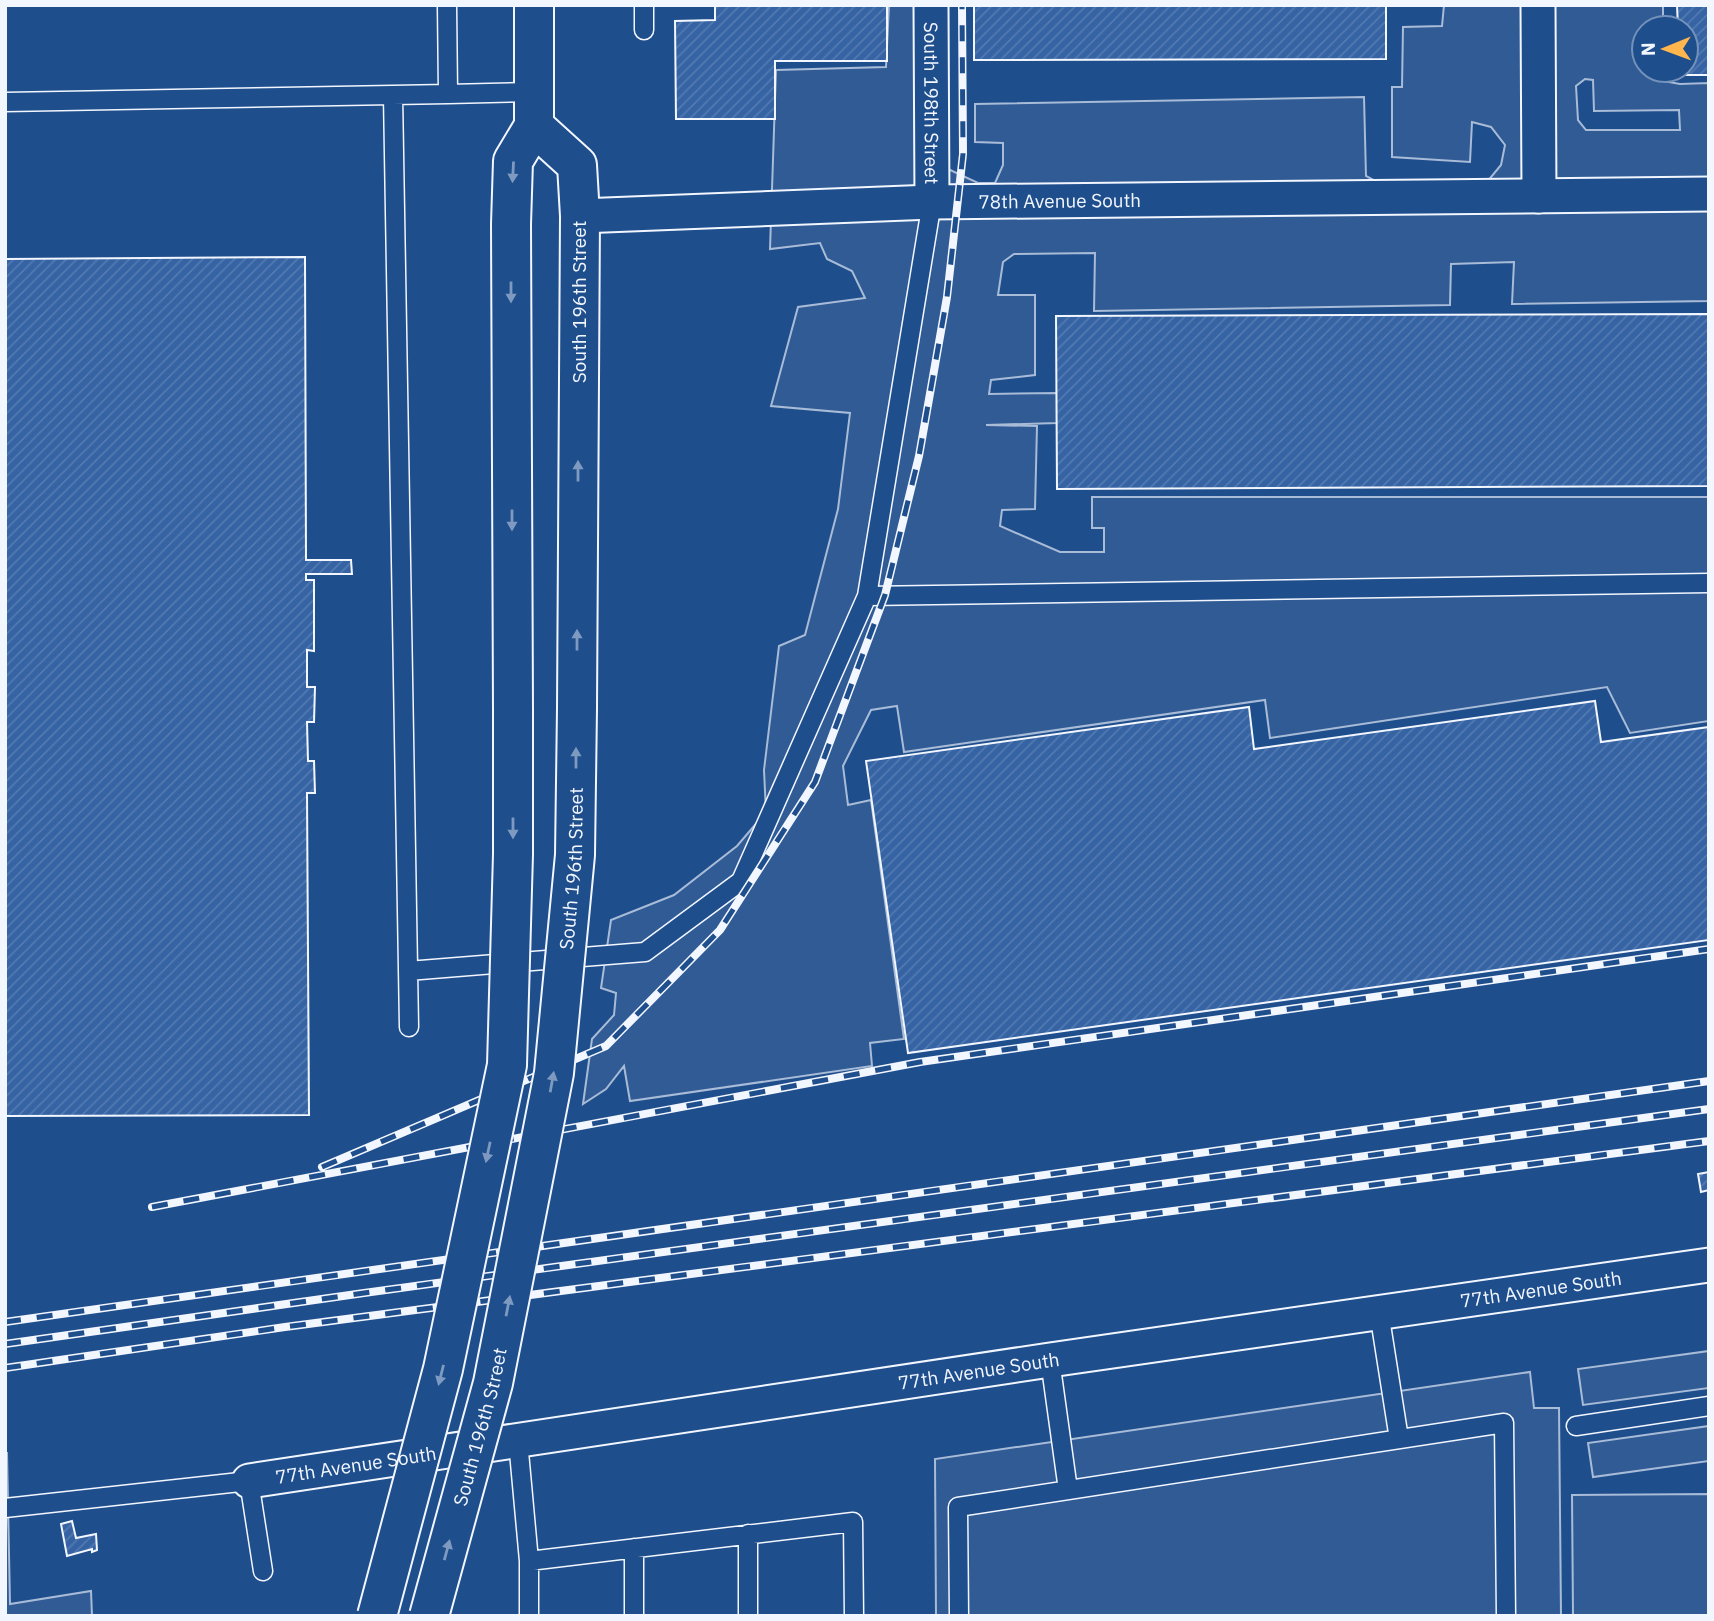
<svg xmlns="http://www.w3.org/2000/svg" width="1714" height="1621" font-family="'IBM Plex Sans',sans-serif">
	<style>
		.parking { fill: #305b95; stroke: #a8bbd7; stroke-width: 2; fill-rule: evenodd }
		.building { fill: url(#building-hatch); stroke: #f2f6ff; stroke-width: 2 }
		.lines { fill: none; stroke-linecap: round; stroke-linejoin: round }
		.lane-casing { stroke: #f2f6ff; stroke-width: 21 }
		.street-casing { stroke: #f2f6ff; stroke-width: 37 }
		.secondary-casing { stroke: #f2f6ff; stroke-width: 42 }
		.lane { stroke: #1f4e8c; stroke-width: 18 }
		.street { stroke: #1f4e8c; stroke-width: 33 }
		.secondary { stroke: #1f4e8c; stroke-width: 38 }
		.rail-casing { stroke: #f2f6ff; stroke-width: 8 }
		.rail { stroke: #1f4e8c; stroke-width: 5; stroke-dasharray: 16; stroke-linecap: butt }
		.secondary-bridge-casing { stroke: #f2f6ff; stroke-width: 42; stroke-linecap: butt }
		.secondary-bridge { stroke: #1f4e8c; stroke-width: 38 }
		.oneway { fill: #7e9ac0 }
		.labels { text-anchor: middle; stroke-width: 5; stroke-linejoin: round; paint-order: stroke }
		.street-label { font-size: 19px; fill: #f2f6ff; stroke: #1f4e8c }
	</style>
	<defs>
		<pattern id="building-hatch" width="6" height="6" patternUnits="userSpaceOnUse" patternTransform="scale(1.75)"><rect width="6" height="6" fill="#3563a3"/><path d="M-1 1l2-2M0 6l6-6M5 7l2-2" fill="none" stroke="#537ab1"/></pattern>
	</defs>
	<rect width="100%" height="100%" fill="#1f4e8c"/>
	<!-- parking -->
	<path class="parking" d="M889,5H947L948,169L978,183H995L1003,165V143L975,142V104L1364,97L1366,176L1377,182H1487L1501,165L1505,145L1491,127L1472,122L1470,162L1392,157V87H1402L1403,27L1442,26L1444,5H1663V28H1644V70H1663V81L1680,84L1709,83V301L1512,304L1514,262L1451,264L1450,305L1094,311L1095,253L1014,254L1003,262L998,295H1035V375L991,380L989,394L1057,393V423L986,425L1037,426L1035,509L1002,510L1000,526L1060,552H1104V528H1092V497H1709V721L1630,733L1607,687L1270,738L1265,700L904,752L897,706L871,710L843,766L848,805L871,800L904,1039L870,1043L872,1066L630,1101L624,1066L606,1089L583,1104L592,1039L614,1015L616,993L601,988L611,920L674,895L737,846L766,812L764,770L779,646L805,635L838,509L850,413L771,406L798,307L865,298L852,271L827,259L820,243L770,249L776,70L886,67ZM1585,79L1593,80L1594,111L1679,110L1680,130H1586L1578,120L1576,86Z
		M1709,1351V1388L1583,1405L1578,1369Z
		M1530,1372L1534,1408H1559L1561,1616H936L935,1459Z
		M1709,1426V1461L1593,1477L1588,1443Z
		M7,1452L10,1604L91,1591L92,1616H5Z
		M1709,1494V1616H1573L1572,1495Z"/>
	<!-- building -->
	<path class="building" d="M715,5H887V61H775V119H676L675,21L715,20Z
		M974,5H1386V59L974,60Z
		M1677,5H1709V75H1678V70H1686V28H1678Z
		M305,257L306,560H351L352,574H306V580H314V651L307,650V687H315L314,722H307L308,761H314L315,793H307L309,1115L5,1116V259Z
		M1709,314V486L1057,489L1056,316Z
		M1595,701L1601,742L1709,727V940L908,1053L866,761L1249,707L1254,749Z
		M1709,1172V1190L1701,1192L1698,1174Z
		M72,1521L76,1538L96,1534L97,1550L92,1552V1549L67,1556L61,1524Z"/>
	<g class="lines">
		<defs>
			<path id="lane" d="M447,5L448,94L534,92
				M644,5V30
				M393,95L409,1027
				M5,102L448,94
				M932,202L867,596L1709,583
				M408,971L645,952L741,881L867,596
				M1379,1312L1399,1439
				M1050,1360L1068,1490
				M1576,1426L1709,1406
				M518,1441L529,1561V1616
				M5,1508L249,1481L263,1571
				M748,1534V1616
				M634,1548V1616
				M529,1561L853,1522L854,1616
				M959,1616L958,1507L1504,1423L1506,1616"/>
			<g id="street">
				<path id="s1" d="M931,5L932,202"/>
				<path d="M1538,5L1539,196"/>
				<path id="s2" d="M580,216L932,202L1709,194"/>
				<path id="s3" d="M249,1481L1050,1360L1709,1265"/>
			</g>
			<path id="secondary" d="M534,126L577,165L580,216L577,708
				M513,711L511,224L513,161L534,126V5"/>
		</defs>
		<!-- lane casing -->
		<use href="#lane" class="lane-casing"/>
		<!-- street casing -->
		<use href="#street" class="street-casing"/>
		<!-- secondary casing -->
		<use href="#secondary" class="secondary-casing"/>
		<!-- lane -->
		<use href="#lane" class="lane"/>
		<!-- street -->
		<use href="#street" class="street"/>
		<!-- secondary -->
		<use href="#secondary" class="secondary"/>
		<defs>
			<path id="rail" d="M322,1167L606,1046L720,930L815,782L885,595L919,456L947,297L963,154L962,5
				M152,1207L920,1062L1709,949
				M5,1322L1709,1081
				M5,1344L364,1293L1709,1109
				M5,1368L285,1327L1709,1141"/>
		</defs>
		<!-- rail casing -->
		<use href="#rail" class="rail-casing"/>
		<!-- rail -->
		<use href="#rail" class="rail"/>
		<defs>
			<g id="secondary-bridge">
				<path d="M377,1616L443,1369L507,1065L513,854V711"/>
				<path id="s4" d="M429,1616L493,1383L554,1073L575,855L577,708"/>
			</g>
		</defs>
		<!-- secondary-bridge casing -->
		<use href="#secondary-bridge" class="secondary-bridge-casing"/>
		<!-- secondary-bridge -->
		<use href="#secondary-bridge" class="secondary-bridge"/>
	</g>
	<!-- one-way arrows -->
	<defs><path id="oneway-solid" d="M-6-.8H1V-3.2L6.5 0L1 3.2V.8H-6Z" transform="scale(1.75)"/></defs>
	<g class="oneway">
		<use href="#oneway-solid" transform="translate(513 172) rotate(93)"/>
		<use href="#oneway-solid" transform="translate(511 292) rotate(90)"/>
		<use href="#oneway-solid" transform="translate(578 471) rotate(-90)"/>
		<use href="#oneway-solid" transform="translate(512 520) rotate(90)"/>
		<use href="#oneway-solid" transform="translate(577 640) rotate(-90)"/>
		<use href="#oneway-solid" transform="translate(576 758) rotate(-90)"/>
		<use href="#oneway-solid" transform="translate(513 828) rotate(90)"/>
		<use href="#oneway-solid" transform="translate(552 1082) rotate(-80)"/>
		<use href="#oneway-solid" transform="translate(488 1152) rotate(102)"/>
		<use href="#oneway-solid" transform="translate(508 1306) rotate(-79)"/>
		<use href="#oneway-solid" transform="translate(441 1375) rotate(104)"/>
		<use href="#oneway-solid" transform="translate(447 1550) rotate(-75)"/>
	</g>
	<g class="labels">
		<!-- street labels -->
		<g class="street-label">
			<text dy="7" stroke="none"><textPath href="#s1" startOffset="98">South 198th Street</textPath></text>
			<text dy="7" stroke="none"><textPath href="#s2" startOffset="480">78th Avenue South</textPath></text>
			<text transform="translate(579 302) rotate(-90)" y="7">South 196th Street</text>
			<text dy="7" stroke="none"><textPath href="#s4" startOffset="763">South 196th Street</textPath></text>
			<text dy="7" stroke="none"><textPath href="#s3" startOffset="1306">77th Avenue South</textPath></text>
			<text dy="7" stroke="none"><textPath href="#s3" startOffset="738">77th Avenue South</textPath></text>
			<text dy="7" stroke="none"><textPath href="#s4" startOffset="196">South 196th Street</textPath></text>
			<text dy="7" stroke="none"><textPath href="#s3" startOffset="108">77th Avenue South</textPath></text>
		</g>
	</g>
	<!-- border -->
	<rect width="1714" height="1621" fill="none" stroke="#f2f6ff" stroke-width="14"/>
	<!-- north arrow -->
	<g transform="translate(1665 49) rotate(269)"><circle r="33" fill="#1f4e8c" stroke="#7391ba" stroke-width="2"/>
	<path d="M0-5L12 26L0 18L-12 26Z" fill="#ffb74d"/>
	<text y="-10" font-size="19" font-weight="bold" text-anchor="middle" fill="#f2f6ff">N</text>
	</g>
</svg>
